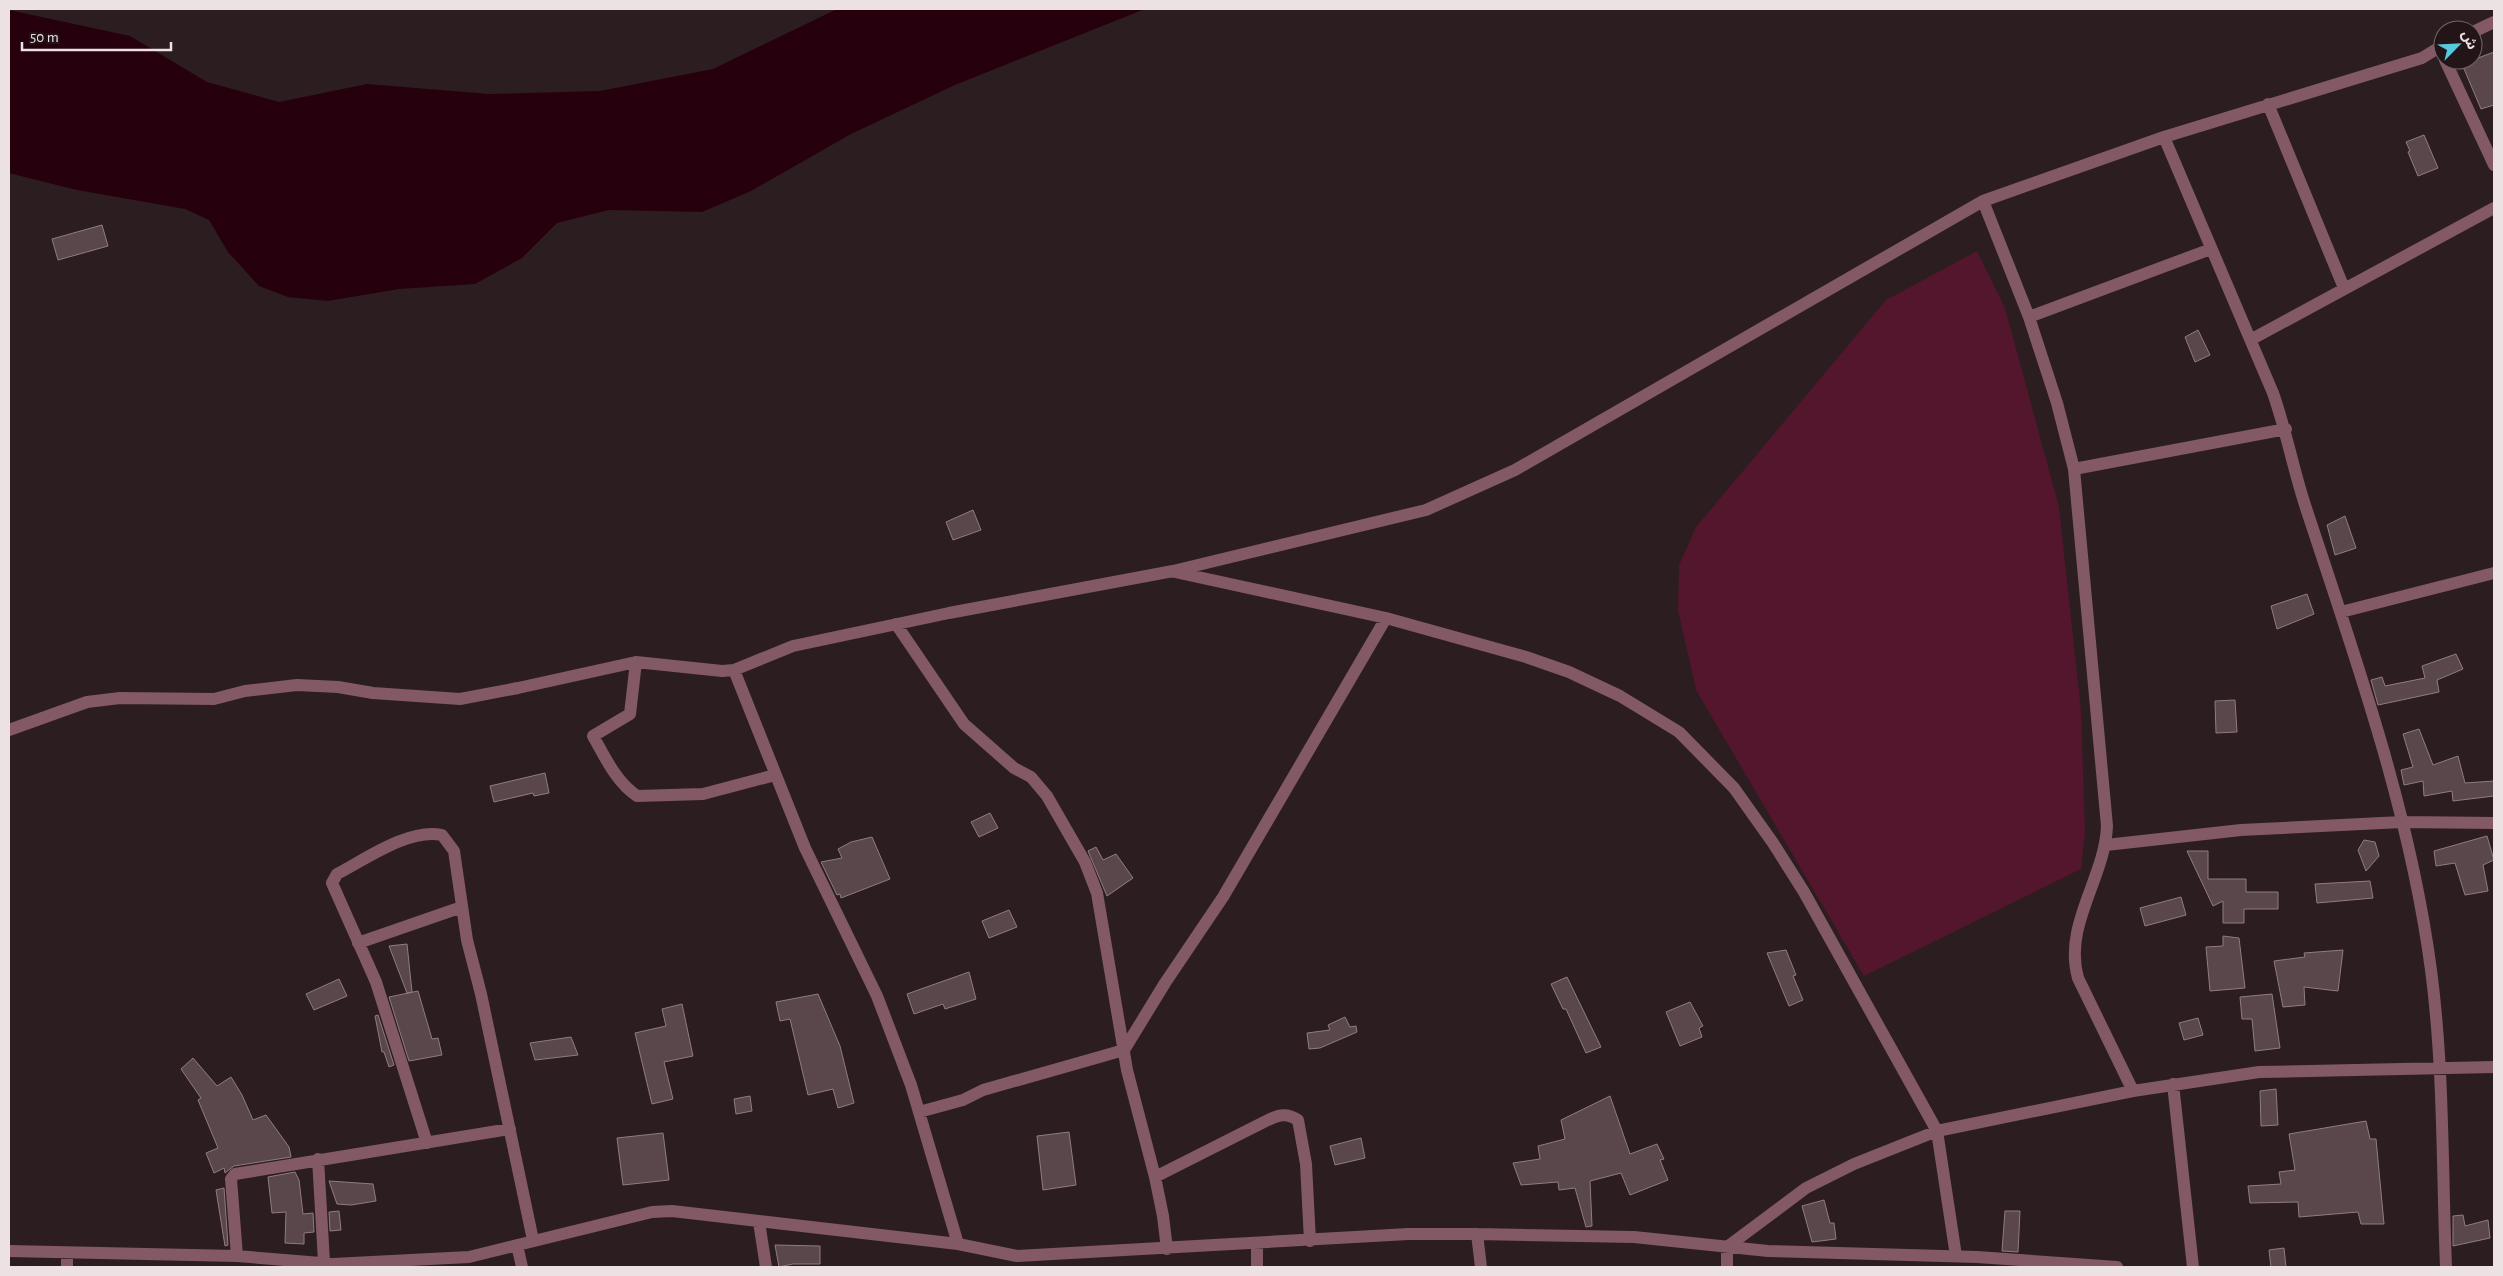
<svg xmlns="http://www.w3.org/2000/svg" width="2503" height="1276" font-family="'Alegreya Sans','Noto Sans Arabic',sans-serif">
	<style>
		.green { fill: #53162d }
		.water { fill: #27000d }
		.building { fill: #59474c; stroke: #907c81 }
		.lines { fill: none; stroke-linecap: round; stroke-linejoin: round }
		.street { stroke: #835965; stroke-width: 12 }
	</style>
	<rect width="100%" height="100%" fill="#2c1d21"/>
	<!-- green -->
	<path class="green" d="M1977,251L2005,308L2059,507L2081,711L2085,834L2081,869L1864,976L1696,690L1678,610L1679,565L1696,527L1886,300Z"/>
	<!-- water -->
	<path class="water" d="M837,9H1145L955,85L851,134L751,191L702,212L609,210L557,223L522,258L475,284L399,289L328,301L288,297L259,286L228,252L209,220L185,209L77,190L9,173V10L130,36L207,82L279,102L367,84L489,94L600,91L713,69Z"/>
	<!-- building -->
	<path class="building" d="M2494,52V105L2481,109L2462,64Z
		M2424,135L2438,168L2418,176L2408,152L2410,151L2406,142Z
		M102,225L108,246L58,260L52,239Z
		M2198,330L2210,355L2195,362L2185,337Z
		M973,510L981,530L953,540L946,522Z
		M2345,516L2356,548L2335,555L2327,525Z
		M2307,594L2314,614L2277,629L2271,606Z
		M2456,654L2463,669L2437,680L2439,692L2378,705L2371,680L2382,677L2385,686L2425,678L2422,666Z
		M2235,700L2237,732L2216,733L2215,701Z
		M2419,729L2433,765L2458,756L2465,783L2494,781V796L2453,801L2452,791L2424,796L2423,781L2404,785L2401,770L2413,767L2403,734Z
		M545,773L549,793L534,796L533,793L494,802L490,786Z
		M990,813L998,828L979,837L971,822Z
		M2487,836L2494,860L2483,865L2488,891L2465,895L2455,863L2436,866L2434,851Z
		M872,837L890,879L841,898L840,894L837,895L821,862L842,858L838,849L851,842Z
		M2364,840L2375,842L2379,856L2366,871L2358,850Z
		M1096,847L1103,860L1116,854L1133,878L1107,896L1088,851Z
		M2187,851H2208V879H2246V892H2278V909H2244V923H2223V901L2213,906Z
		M2370,881L2373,898L2317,903L2315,884Z
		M2181,897L2186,915L2145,926L2140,908Z
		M1009,910L1017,927L989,938L982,921Z
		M2223,936L2239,938L2245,988L2210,991L2206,947L2223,946Z
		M407,944L412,992L407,993L389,946Z
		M1786,950L1796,975L1793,976L1803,1000L1789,1006L1767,953Z
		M2343,950L2338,991L2304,987L2305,1005L2283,1007L2274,961L2305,957L2304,953Z
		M969,972L976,999L945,1009L943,1004L914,1014L907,994Z
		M1567,977L1601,1047L1586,1053L1566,1009H1563L1551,984Z
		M339,979L347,996L314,1010L306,994Z
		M418,991L432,1039L438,1038L442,1055L409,1061L389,997Z
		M818,994L840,1046L854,1103L838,1108L833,1089L808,1095L790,1019L780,1021L776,1002Z
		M2272,994L2280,1048L2255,1051L2252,1019H2242L2240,997Z
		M1690,1002L1703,1026L1699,1028L1702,1037L1680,1046L1666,1012Z
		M682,1004L693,1056L664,1062L673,1099L652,1104L635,1033L666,1026L662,1009Z
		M378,1015L394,1065L389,1067L384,1052H382L375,1016Z
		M1345,1017L1350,1027L1356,1026L1357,1032L1320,1048L1309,1049L1307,1033L1330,1030L1328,1025Z
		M2198,1018L2203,1035L2184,1040L2179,1023Z
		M571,1037L578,1055L535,1060L530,1043Z
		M193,1058L217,1086L231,1077L242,1095L253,1120L266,1115L289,1147L291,1157L234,1166L225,1173L224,1168L214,1173L206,1153L218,1148L198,1100L201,1098L181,1069Z
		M2276,1089L2278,1125L2261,1126L2260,1091Z
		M750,1096L752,1111L736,1114L734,1099Z
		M1610,1096L1630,1154L1657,1144L1664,1159L1660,1160L1668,1180L1630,1195L1621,1173L1590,1181L1592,1226L1586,1227L1575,1188L1559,1190L1558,1182L1521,1185L1513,1163L1540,1159L1538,1146L1565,1139L1561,1120Z
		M2366,1121L2370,1139H2376L2384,1224H2361L2358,1212L2299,1217L2298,1202L2250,1203L2248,1186L2281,1184L2279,1172L2295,1170L2289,1134Z
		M1069,1132L1076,1185L1043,1190L1037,1136Z
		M663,1133L669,1180L623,1185L617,1138Z
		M1361,1138L1365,1158L1335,1165L1330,1146Z
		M295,1172L299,1180L303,1214L313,1213L314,1232L304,1233V1244L285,1243L286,1212L272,1213L268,1177Z
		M329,1181L373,1184L376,1201L351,1205L337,1204Z
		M224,1188L228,1245L225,1246L216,1190Z
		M1824,1200L1830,1223H1834L1836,1239L1812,1242L1802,1206Z
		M339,1211L341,1230L330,1231L329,1212Z
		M2005,1211H2020L2018,1252L2002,1251Z
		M2463,1215L2465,1226L2488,1220L2490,1238L2453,1246V1216Z
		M775,1245L820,1246V1264H793L779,1267Z
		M2284,1248L2286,1267H2271L2269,1250Z"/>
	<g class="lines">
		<!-- street -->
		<path class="street" d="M2473,32L2494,22
			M2445,60L2494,165
			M2268,104L2344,288
			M2164,137L2273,393C2286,430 2293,468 2305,505C2355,657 2410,811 2431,970C2444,1068 2442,1169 2446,1267
			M1983,201L2029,317L2057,403L2074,469L2107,826C2105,878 2063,925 2078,978L2133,1091
			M2029,317L2211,249
			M2252,339L2494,208
			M2074,469L2286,429
			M1175,572L1386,618L1526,657L1569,672L1620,696L1679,732L1734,788L1773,843L1804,892L1937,1131L1956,1256
			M2341,612L2494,573
			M896,624L964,724L1014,768L1031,777L1047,796L1085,862L1097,893L1127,1070L1155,1177L1163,1216L1167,1249
			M636,662L630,714L593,736C605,757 616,782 637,796L703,794L775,775
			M734,670L805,848L877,996L911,1085L958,1244
			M9,730L87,702L120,698L214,699L245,691L297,685L338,687L373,693L460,699L518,688L636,662L722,671L734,670L793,646L949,613L1173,571L1426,510L1515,470L1983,201L2164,137L2422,58L2443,45
			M2106,845L2241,830L2402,822L2494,823
			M358,943L462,907
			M2173,1084L2193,1267
			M919,1112L963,1100L983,1090L1124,1050L1165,983L1223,897L1386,618
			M427,1143L376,982L332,883L337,874C366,859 409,828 442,835L454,851L467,940L481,994L533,1240
			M318,1159L324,1262
			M1155,1177L1266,1121C1278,1115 1286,1112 1298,1120L1306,1164L1310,1241
			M759,1222L766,1267
			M1477,1234L1481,1267
			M1257,1244V1267
			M517,1245L522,1267
			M9,1251L237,1256L333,1264L469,1257L652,1212L672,1211L958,1244L1017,1256L1408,1234H1477L1634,1237L1768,1251L1977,1257L2117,1267
			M67,1253V1267
			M237,1256L231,1179L235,1174L510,1129
			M1727,1267V1247L1806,1188L1854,1164L1937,1131L2133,1091L2259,1072L2494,1067"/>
	</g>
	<!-- border -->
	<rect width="2503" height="1276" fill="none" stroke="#ece1e3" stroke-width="20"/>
	<!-- north arrow -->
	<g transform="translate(2458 45) rotate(66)"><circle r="24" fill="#231418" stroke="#736669"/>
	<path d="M0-4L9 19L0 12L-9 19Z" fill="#55cade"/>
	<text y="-8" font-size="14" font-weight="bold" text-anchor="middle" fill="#ece1e3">ش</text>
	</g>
	<!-- scale -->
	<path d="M22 42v8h149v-8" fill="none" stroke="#ece1e3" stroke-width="2.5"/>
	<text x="30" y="42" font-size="15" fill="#ece1e3" stroke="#231418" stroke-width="4" paint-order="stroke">50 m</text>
</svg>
